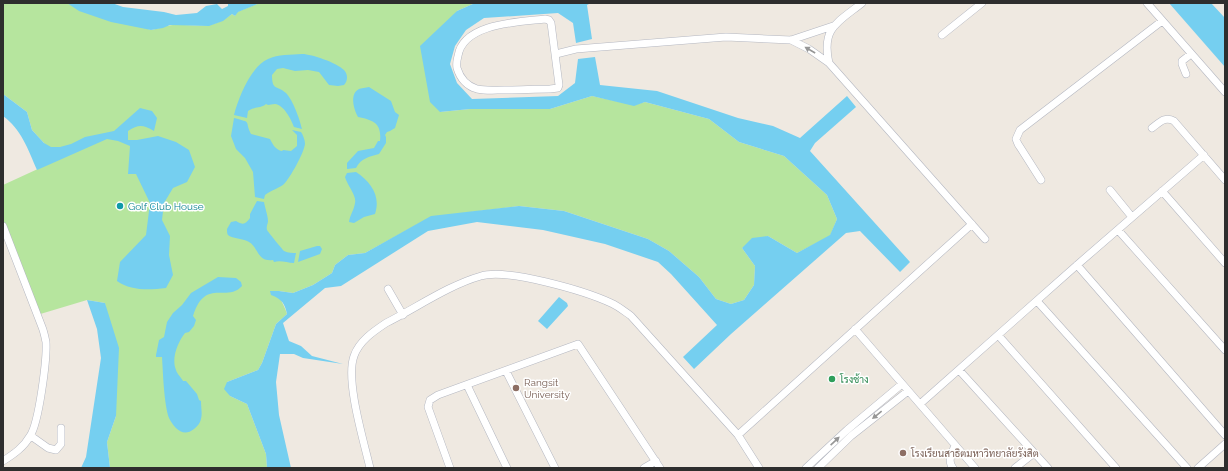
<svg xmlns="http://www.w3.org/2000/svg" width="1228" height="471" font-family="Raleway,Sarabun,sans-serif">
	<style>
		.green { fill: #b6e59e }
		.water { fill: #75cff0 }
		.lines { fill: none; stroke-linecap: round; stroke-linejoin: round }
		.minor-casing { stroke: #b4b7c1; stroke-width: 8 }
		.minor { stroke: #fff; stroke-width: 7 }
		.oneway { fill: #969696 }
		.culture-dot { fill: #0f9aa8; stroke: #fff; stroke-width: 1.5 }
		.leisure-dot { fill: #2e9e5b; stroke: #fff; stroke-width: 1.5 }
		.education-dot { fill: #8d6e63; stroke: #fff; stroke-width: 1.5 }
		.labels { text-anchor: middle; stroke-width: 3; stroke-linejoin: round; paint-order: stroke }
		.culture-label { font-size: 10px; fill: #0d838f; stroke: #fff; text-anchor: start }
		.leisure-label { font-size: 10px; fill: #27864d; stroke: #fff; text-anchor: start }
		.education-label { font-size: 10px; fill: #785e54; stroke: #fff; text-anchor: start }
	</style>
	<rect width="100%" height="100%" fill="#efe9e1"/>
	<!-- green -->
	<path class="green" d="M3,3H67L151,30C158,29 167,25 173,25C199,24 209,31 232,14L235,16L237,12L260,3H475L457,11L440,112L470,109H550L592,96L634,105L645,102L709,119L739,142L784,156L827,195L837,219L830,236L797,253L768,236L742,248L755,266L754,285L744,300L731,304L716,299L699,277L669,251L648,239L564,211L519,206L431,217L365,253L348,255L335,265L332,273L313,285L293,293L279,291C279,299 285,306 287,314L276,324L262,363L258,370L227,382L230,396L247,404L266,454L267,468H110L107,442L116,416L105,303L87,300L37,315L3,226V185L53,162L44,143L32,130L27,112L3,94Z"/>
	<!-- water -->
	<path class="water" d="M67,3H112L123,7L164,12L176,15L197,13L206,6L217,4L222,9L228,6V3H260L238,12L235,16L232,14L223,21L209,26L170,25L163,28L151,30L111,22L79,11Z
		M475,3H591L587,5L592,39L576,43L573,23L558,13L484,18L466,30L455,46L450,64L457,83L472,99L558,96L575,83L578,59L595,57L600,85L657,91L738,118L773,126L800,138L847,96L856,107L815,143L810,151L910,262L900,272L860,231L846,233L731,334L694,369L683,357L717,325L671,274L658,262L605,244L543,230L477,222L428,231L341,286L325,288L283,323L289,341L301,346L312,356L343,364L303,358L294,354H280L276,382L279,415L291,468H267L266,454L247,404L230,396L224,389L227,382L258,370L262,363L276,324L287,314C285,304 282,299 271,295L270,291H279L293,293L313,285L332,273L335,265L348,255L365,253L431,216L519,206L564,211L648,239L669,251L699,277L716,299L731,304L744,300L754,285L755,266L742,248L752,238L768,236L797,253L830,235L837,219L827,195L784,156L739,142L709,119L645,102L634,106L592,96L550,109H470L440,112L430,102L420,46L457,11Z
		M1169,3H1211L1225,18V67Z
		M302,54C312,54 337,63 344,70C348,74 348,81 344,85L338,86L329,85L319,72L308,70L295,71L283,68L277,69L272,75C272,91 277,85 286,93C293,100 300,120 302,129L294,127C291,119 284,105 275,104C272,104 270,105 268,105L266,104C260,109 255,106 248,111L247,118L234,115C238,99 251,66 268,59C278,54 291,55 302,54Z
		M369,87L391,101L395,112L399,115L395,128L390,131L387,132L385,135L386,137V143L379,154C369,157 361,158 356,168L347,169V163L358,151L374,148L378,141H380C382,123 373,120 358,117C354,110 349,94 359,89C361,88 366,88 369,87Z
		M3,94L27,112L32,130L44,143L51,147H60L71,144L85,137L114,131L140,108L152,111L157,118L154,131C143,125 139,124 128,131V140H137L158,136L176,142L189,150L195,167L187,182L173,188L164,203L162,220L170,236L169,255L173,275L166,288C149,290 131,291 117,281L120,262L146,235L150,203L136,174H128L130,146L118,141L107,139L37,170C28,149 21,129 3,116Z
		M234,118C253,123 244,120 251,134L270,139C273,145 276,150 282,151L283,150L291,151L297,146V135L292,130L301,132C303,135 305,140 305,144C304,153 290,178 284,184C281,187 270,191 265,195L264,199L255,197L253,172L245,158L236,149L231,136Z
		M356,172C371,182 381,196 375,214L364,217L354,223L349,222C350,215 354,210 355,203C357,196 347,185 345,177L347,173Z
		M257,201L264,202C265,208 268,216 268,221C268,224 266,226 267,230C268,232 283,250 284,251C288,253 293,253 296,253L294,263C287,263 281,260 274,262L273,260C257,262 259,248 249,242C245,239 230,238 228,235C227,234 227,231 227,229L231,222L236,221C243,225 245,225 250,218V214Z
		M317,246H320L322,249L320,254L298,262L300,251Z
		M218,277L236,278L241,282L242,286C227,303 205,277 193,316L196,320L194,326L189,332L185,333C178,342 171,358 176,370C177,374 181,377 183,381H186L197,394L199,400L201,401C201,409 203,415 200,422C198,426 196,427 194,429C183,438 174,428 169,418C164,404 163,373 162,357H156V355L159,340L164,337L167,322L173,313L182,305L191,293Z
		M559,297L567,303L568,306L547,329L538,321Z
		M87,300L105,303L119,348L116,416L107,442L110,468H81L86,457L101,358L97,329Z"/>
	<g class="lines">
		<defs>
			<path id="minor" d="M862,3C838,22 821,28 829,63L985,239
				M1147,3L1225,92
				M545,19L549,20L551,23L559,85L558,88L550,89C535,89 520,90 504,90C495,90 486,91 477,89C467,86 460,78 457,68C456,63 457,60 458,56C463,23 519,22 545,19Z
				M942,35L982,3
				M791,40L809,49L829,63
				M556,54L576,49L726,37L791,40L833,26
				M1186,74L1182,64V61L1191,54
				M1152,128C1160,122 1165,116 1174,121L1225,180
				M1041,180L1018,144L1016,139L1020,130L1162,21
				M1110,190L1132,217
				M1162,191L1225,263
				M3,226L42,327C44,332 45,337 46,342C47,359 39,423 30,436C24,447 14,454 3,461
				M1118,230L1225,350
				M1077,265L1225,435
				M388,289L403,315
				M1037,301L1187,468
				M855,329L975,468
				M998,335L1116,468
				M959,370L1048,468
				M506,371L555,468
				M467,385L507,468
				M920,404L1077,265L1204,155
				M738,435L972,224
				M31,436L48,448L56,450L61,444V428
				M370,468C364,442 345,380 354,356C359,341 374,331 386,323C416,308 449,285 481,276C507,268 585,291 611,303C618,306 624,311 631,316L738,435L759,468
				M450,468L428,407L430,400L438,395L578,344L660,468
				M644,468L656,461
				M806,468L847,430L902,384
				M818,468L851,436L908,391
				M953,468C947,461 952,454 955,445
				M1015,468L1034,453
				M1198,468L1225,444"/>
		</defs>
		<!-- minor casing -->
		<use href="#minor" class="minor-casing"/>
		<!-- minor -->
		<use href="#minor" class="minor"/>
	</g>
	<!-- one-way arrows -->
	<defs><path id="oneway-solid" d="M-6-.8H1V-3.2L6.5 0L1 3.2V.8H-6Z"/></defs>
	<g class="oneway">
		<use href="#oneway-solid" transform="translate(810 50) rotate(-150)"/>
		<use href="#oneway-solid" transform="translate(877 415) rotate(141)"/>
		<use href="#oneway-solid" transform="translate(835 441) rotate(-43)"/>
	</g>
	<!-- markers -->
	<circle class="culture-dot" cx="120" cy="206" r="4"/>
	<circle class="leisure-dot" cx="832" cy="379" r="4"/>
	<g class="education-dot">
		<circle cx="516" cy="388" r="4"/>
		<circle cx="903" cy="453" r="4"/>
	</g>
	<g class="labels">
		<!-- culture labels -->
		<g class="culture-label">
			<text x="128" y="210">Golf Club House</text>
		</g>
		<!-- leisure labels -->
		<g class="leisure-label">
			<text x="840" y="383">โรงช้าง</text>
		</g>
		<!-- education labels -->
		<g class="education-label">
			<text x="524" y="386">Rangsit<tspan x="524" dy="12">University</tspan></text>
			<text x="911" y="457">โรงเรียนสาธิตมหาวิทยาลัยรังสิต</text>
		</g>
	</g>
	<!-- border -->
	<rect width="1228" height="471" fill="none" stroke="#2e2e2e" stroke-width="8"/>
</svg>
